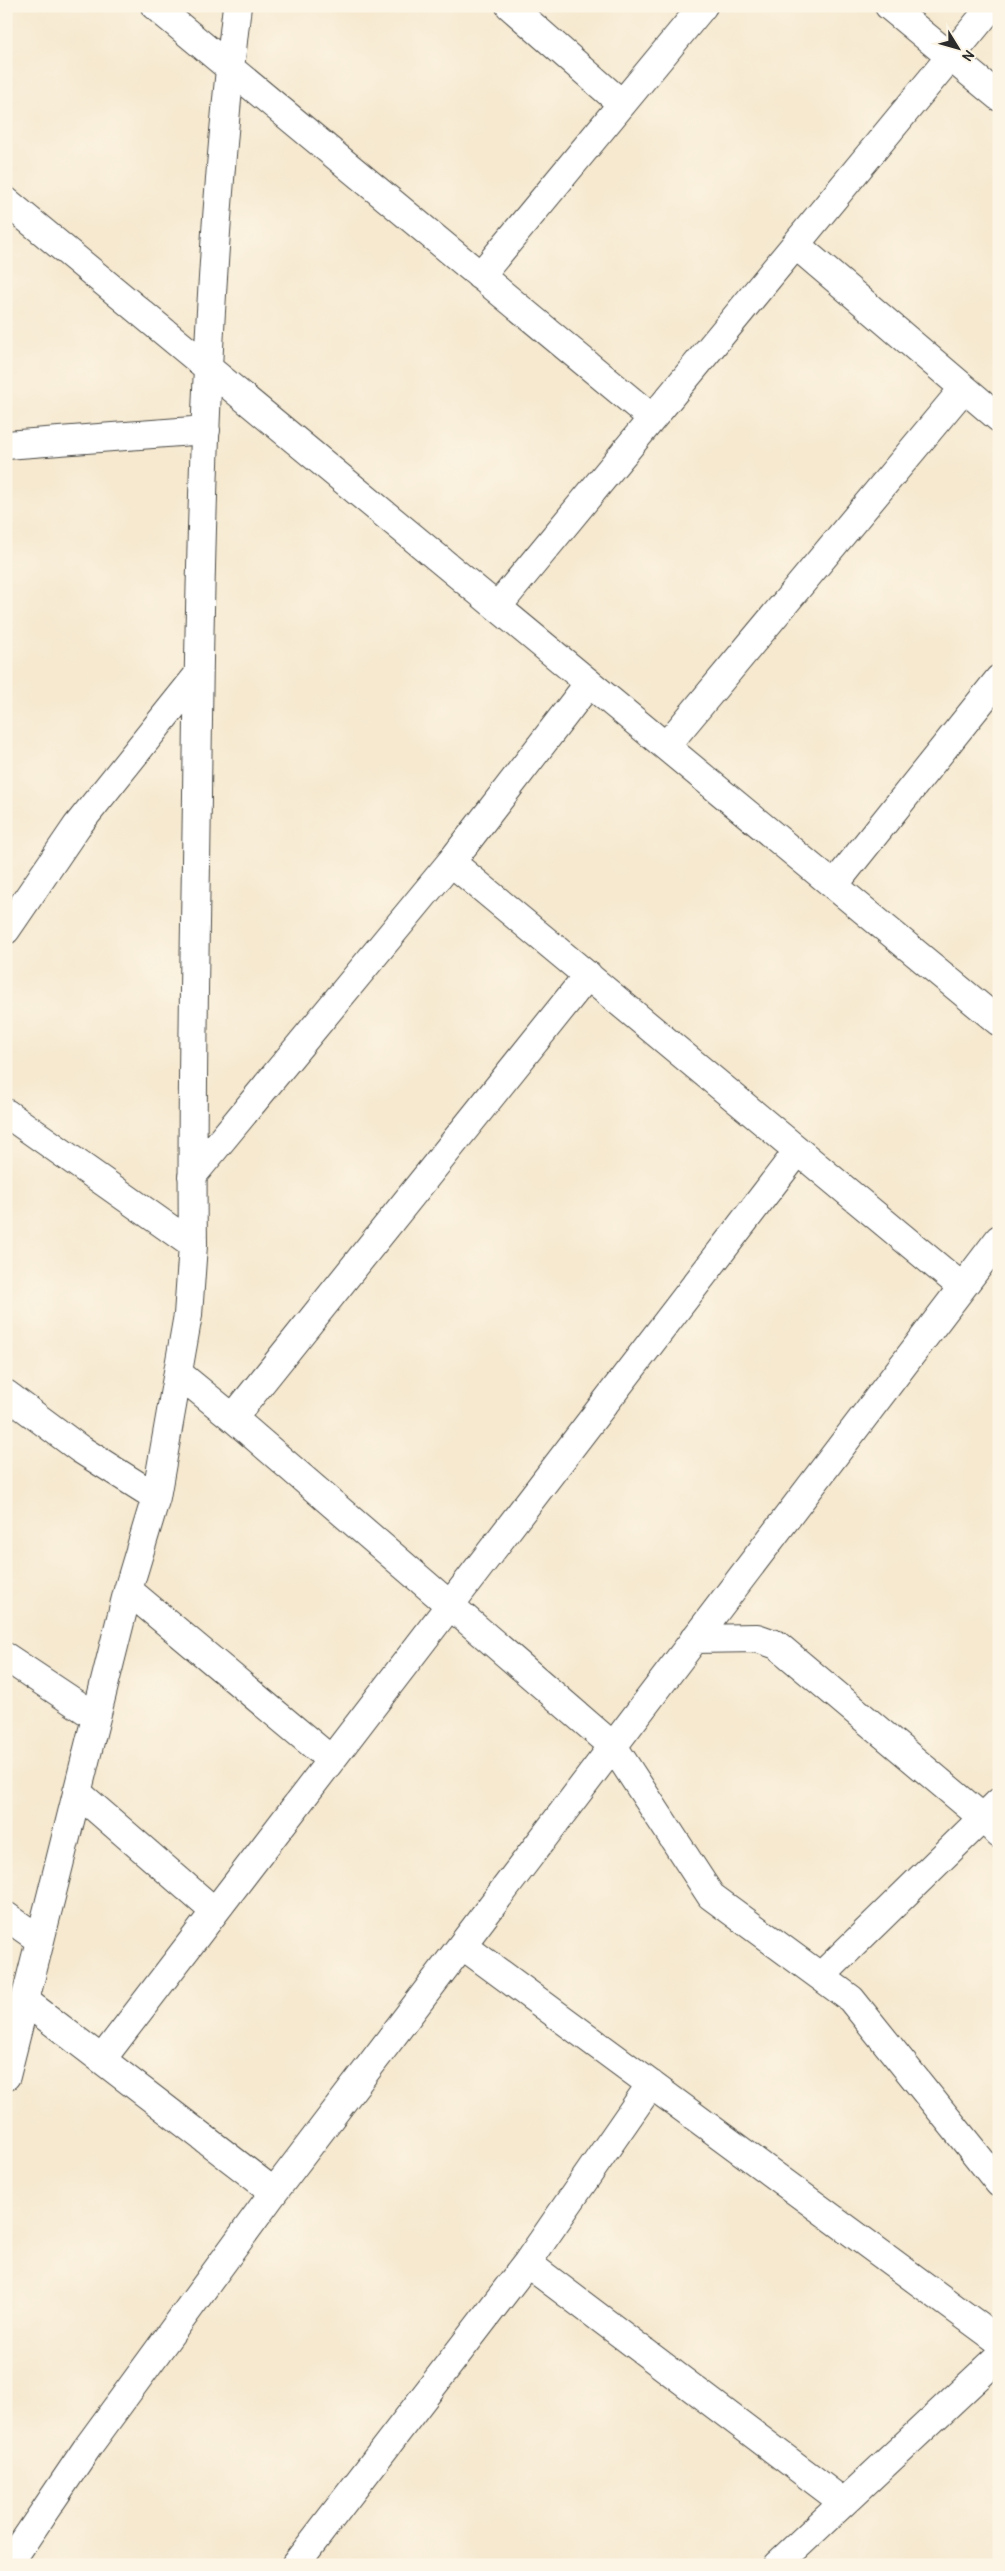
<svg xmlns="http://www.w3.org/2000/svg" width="1005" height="2571" font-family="Pangolin,sans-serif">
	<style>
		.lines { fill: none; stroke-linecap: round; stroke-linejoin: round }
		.minor-casing { stroke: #494844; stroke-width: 30 }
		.minor { stroke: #fff; stroke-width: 28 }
	</style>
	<rect width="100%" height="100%" fill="#fcf5e5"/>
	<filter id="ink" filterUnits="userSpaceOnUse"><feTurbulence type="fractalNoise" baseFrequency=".02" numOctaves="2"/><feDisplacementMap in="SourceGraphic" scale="10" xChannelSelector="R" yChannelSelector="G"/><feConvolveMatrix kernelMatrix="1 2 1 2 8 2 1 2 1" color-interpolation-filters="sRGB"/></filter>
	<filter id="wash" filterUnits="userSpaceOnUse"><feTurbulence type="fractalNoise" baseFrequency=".0096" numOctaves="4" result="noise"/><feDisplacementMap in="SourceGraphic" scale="20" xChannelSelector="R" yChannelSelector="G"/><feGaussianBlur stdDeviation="1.12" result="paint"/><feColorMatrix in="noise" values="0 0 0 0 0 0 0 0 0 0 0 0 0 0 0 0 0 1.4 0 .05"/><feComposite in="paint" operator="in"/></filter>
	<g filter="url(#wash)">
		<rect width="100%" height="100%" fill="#f6e9d0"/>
	</g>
	<g filter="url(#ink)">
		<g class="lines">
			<defs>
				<path id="minor" d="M155,6L652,418
					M510,6L622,104
					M889,6L999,97
					M6,201L999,1022
					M796,245L999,418
					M480,276L703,6
					M6,445L206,430
					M497,607L992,6
					M666,746L964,388
					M451,862L962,1287
					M834,885L999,679
					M6,930L77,826L198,675
					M6,1113L193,1245
					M192,1176L451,862L589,683
					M178,1373L233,1418L613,1746L711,1896L851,1999L999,2183
					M6,1394L80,1449L156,1497
					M233,1418L588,975
					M128,1590L330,1759
					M694,1639L757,1638L777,1645L983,1818L999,1834
					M6,1657L96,1717
					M77,1792L214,1911
					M6,1916L40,1940
					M462,1945L999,2341
					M821,1976L999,1802
					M24,2000L274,2192
					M102,2059L798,1151
					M6,2076L128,1590L156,1497L188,1315L193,1245C191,1095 195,946 197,796C200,533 206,268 237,6
					M527,2263L843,2502
					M8,2565L87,2448L274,2192L999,1239
					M295,2565L527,2263L651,2084
					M777,2565L999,2357"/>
			</defs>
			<!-- minor casing -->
			<use href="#minor" class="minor-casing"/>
			<!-- minor -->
			<use href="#minor" class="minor"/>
		</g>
	</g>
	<!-- margin -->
	<rect width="1005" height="2571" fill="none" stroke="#fcf5e5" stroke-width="25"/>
	<!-- north arrow -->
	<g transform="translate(958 48) rotate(127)" stroke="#fcf5e5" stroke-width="4" paint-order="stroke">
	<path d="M0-4L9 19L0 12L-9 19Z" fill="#2b2b2b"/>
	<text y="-8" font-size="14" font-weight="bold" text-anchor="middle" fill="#2b2b2b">N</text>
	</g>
</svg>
